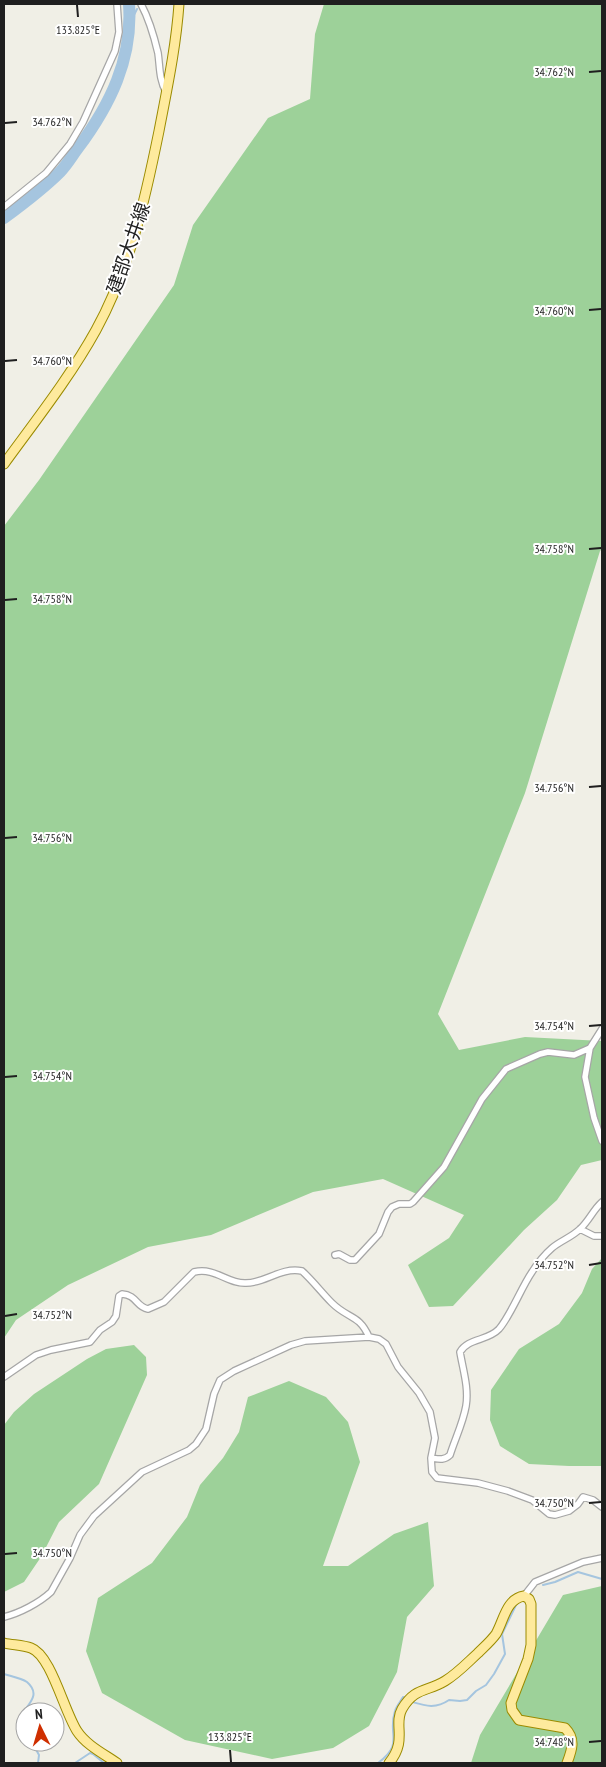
<svg xmlns="http://www.w3.org/2000/svg" width="606" height="1767" font-family="'PT Sans Narrow','Noto Sans JP',sans-serif">
	<style>
		.forest { fill: #9dd199 }
		.lines { fill: none; stroke-linecap: round; stroke-linejoin: round }
		.stream { stroke: #a5c5df; stroke-width: 2 }
		.river { stroke: #a5c5df; stroke-width: 12 }
		.street-casing { stroke: #a6a6a6; stroke-width: 8 }
		.primary-casing { stroke: #9b8b00; stroke-width: 11 }
		.street { stroke: #fff; stroke-width: 5.5 }
		.primary { stroke: #feea9d; stroke-width: 9 }
		.ticks { fill: none; stroke: #1f1f1f; stroke-width: 2 }
		.labels { text-anchor: middle; stroke-width: 4; stroke-linejoin: round; paint-order: stroke }
		.street-label { font-size: 19px; fill: #1f1f1f; stroke: #fff }
		.ticks-label { font-size: 12px; text-anchor: middle; fill: #1f1f1f; stroke: #fff; stroke-width: 4; stroke-linejoin: round; paint-order: stroke }
	</style>
	<rect width="100%" height="100%" fill="#f0efe6"/>
	<!-- forest -->
	<path class="forest" d="M324,4H602V549L600,551L525,793L438,1014L459,1050L525,1037L602,1041V1160L581,1165L557,1200L524,1230L453,1306L429,1307L408,1265L449,1238L464,1215L383,1179L313,1192L211,1235L148,1247L68,1285L16,1320L4,1338V526L39,480L174,285L193,225L268,118L310,99L315,34Z
		M602,1258V1466H569L529,1464L500,1446L490,1420L491,1390L519,1349L559,1324L582,1293L592,1269Z
		M134,1345L146,1357L147,1375L99,1484L59,1522L41,1557L24,1582L4,1592V1425L14,1412L34,1394L87,1359L106,1349Z
		M289,1381L326,1397L348,1422L360,1462L323,1566H348L394,1534L428,1522L434,1586L407,1617L397,1672L369,1726L333,1748L272,1759L185,1740L102,1693L86,1651L98,1598L152,1563L187,1517L200,1485L223,1458L239,1432L248,1397Z
		M602,1586V1763H471L480,1735L563,1595Z"/>
	<g class="lines">
		<!-- stream -->
		<path class="stream" d="M129,25L137,9
			M543,1585L555,1582L578,1572L602,1579
			M4,1674C10,1676 21,1678 27,1682C50,1702 3,1714 25,1735
			M412,1702C426,1706 436,1709 449,1700L460,1701L467,1700L476,1691L486,1685L494,1674L505,1654L502,1634L517,1603
			M32,1742L39,1755L38,1763
			M75,1763L90,1753L93,1754L104,1763
			M378,1763C405,1743 387,1735 395,1711C396,1707 400,1702 403,1697L405,1698"/>
		<!-- river -->
		<path class="river" d="M4,218C23,204 43,189 60,172C67,165 72,156 78,148C110,105 133,59 129,4"/>
		<defs>
			<path id="street" d="M141,4C149,19 154,36 158,53C160,67 159,79 166,92
				M4,207L46,173L70,144L83,122L115,51L119,32L117,4
				M602,1029L590,1048L585,1077L594,1118L602,1141
				M580,1229L594,1236H602
				M335,1255L339,1254L350,1260H355L379,1234L388,1212L392,1207L399,1204H410L413,1202L444,1167L482,1099L506,1069L540,1054L548,1052L574,1055L590,1048
				M4,1377L36,1355L51,1350L90,1342L100,1330L112,1322L116,1316L119,1296L122,1294C137,1295 136,1307 148,1309L164,1302L194,1272C216,1267 227,1284 246,1283C266,1283 280,1267 302,1271C313,1281 322,1293 332,1303C348,1319 359,1314 369,1337
				M431,1458C438,1459 444,1461 450,1455C455,1439 463,1423 466,1406C469,1388 463,1370 460,1352C468,1338 488,1341 499,1329C511,1315 521,1288 532,1272C537,1264 544,1255 552,1248C560,1241 572,1237 580,1229C589,1221 593,1210 602,1202
				M524,1596L535,1582L583,1562L602,1558
				M4,1617C20,1613 39,1603 51,1592L70,1558L80,1535L94,1516L142,1472L189,1450L196,1444L206,1429L214,1394L220,1380L234,1371L291,1345L305,1341L369,1337L379,1339L386,1344L398,1367L419,1393L430,1412L435,1438L431,1458L432,1472L437,1478L478,1483L508,1491L532,1500L549,1514L555,1515L569,1511L578,1504L583,1497L593,1500L602,1507"/>
			<path id="primary" d="M4,464C36,420 70,377 96,330C130,268 145,200 159,131C167,89 176,47 179,4
				M4,1643C12,1645 23,1645 31,1648C51,1655 64,1711 77,1731C86,1745 104,1754 117,1763
				M389,1763C408,1740 393,1725 402,1709C415,1687 427,1692 445,1681C458,1673 467,1663 478,1653C484,1647 491,1641 496,1634C504,1620 506,1599 524,1596L529,1599L531,1604V1645L528,1659L511,1703L512,1710L519,1720L565,1728C576,1739 572,1750 567,1763"/>
		</defs>
		<!-- street casing -->
		<use href="#street" class="street-casing"/>
		<!-- primary casing -->
		<use href="#primary" class="primary-casing"/>
		<!-- street -->
		<use href="#street" class="street"/>
		<!-- primary -->
		<use href="#primary" class="primary"/>
	</g>
	<!-- ticks -->
	<path class="ticks" d="M77,5L78,17M589,72L601,71M5,123L17,122M589,310L601,309M5,361L17,360M589,549L601,548M5,600L17,599M589,787L601,786M5,838L17,837M589,1026L601,1025M5,1077L17,1076M589,1265L601,1263M5,1316L17,1314M589,1503L601,1502M5,1554L17,1553M589,1742L601,1741M230,1750L231,1762"/>
	<g class="labels">
		<!-- street labels -->
		<g class="street-label">
			<text transform="translate(128 248) rotate(-71)" y="7">建部大井線</text>
		</g>
	</g>
	<g class="ticks-label">
		<text x="78" y="34">133.825°E</text>
		<text x="554" y="76">34.762°N</text>
		<text x="52" y="126">34.762°N</text>
		<text x="554" y="315">34.760°N</text>
		<text x="52" y="365">34.760°N</text>
		<text x="554" y="553">34.758°N</text>
		<text x="52" y="603">34.758°N</text>
		<text x="554" y="792">34.756°N</text>
		<text x="52" y="842">34.756°N</text>
		<text x="554" y="1030">34.754°N</text>
		<text x="52" y="1080">34.754°N</text>
		<text x="554" y="1269">34.752°N</text>
		<text x="52" y="1319">34.752°N</text>
		<text x="554" y="1507">34.750°N</text>
		<text x="52" y="1557">34.750°N</text>
		<text x="230" y="1741">133.825°E</text>
		<text x="554" y="1746">34.748°N</text>
	</g>
	<!-- border -->
	<rect width="606" height="1767" fill="none" stroke="#1f1f1f" stroke-width="10"/>
	<!-- north arrow -->
	<g transform="translate(40 1727) rotate(355)"><circle r="24" fill="#ffffff" stroke="#a5a5a5"/>
	<path d="M0-4L9 19L0 12L-9 19Z" fill="#cf2f00"/>
	<text y="-8" font-size="14" font-weight="bold" text-anchor="middle" fill="#1f1f1f">N</text>
	</g>
</svg>
